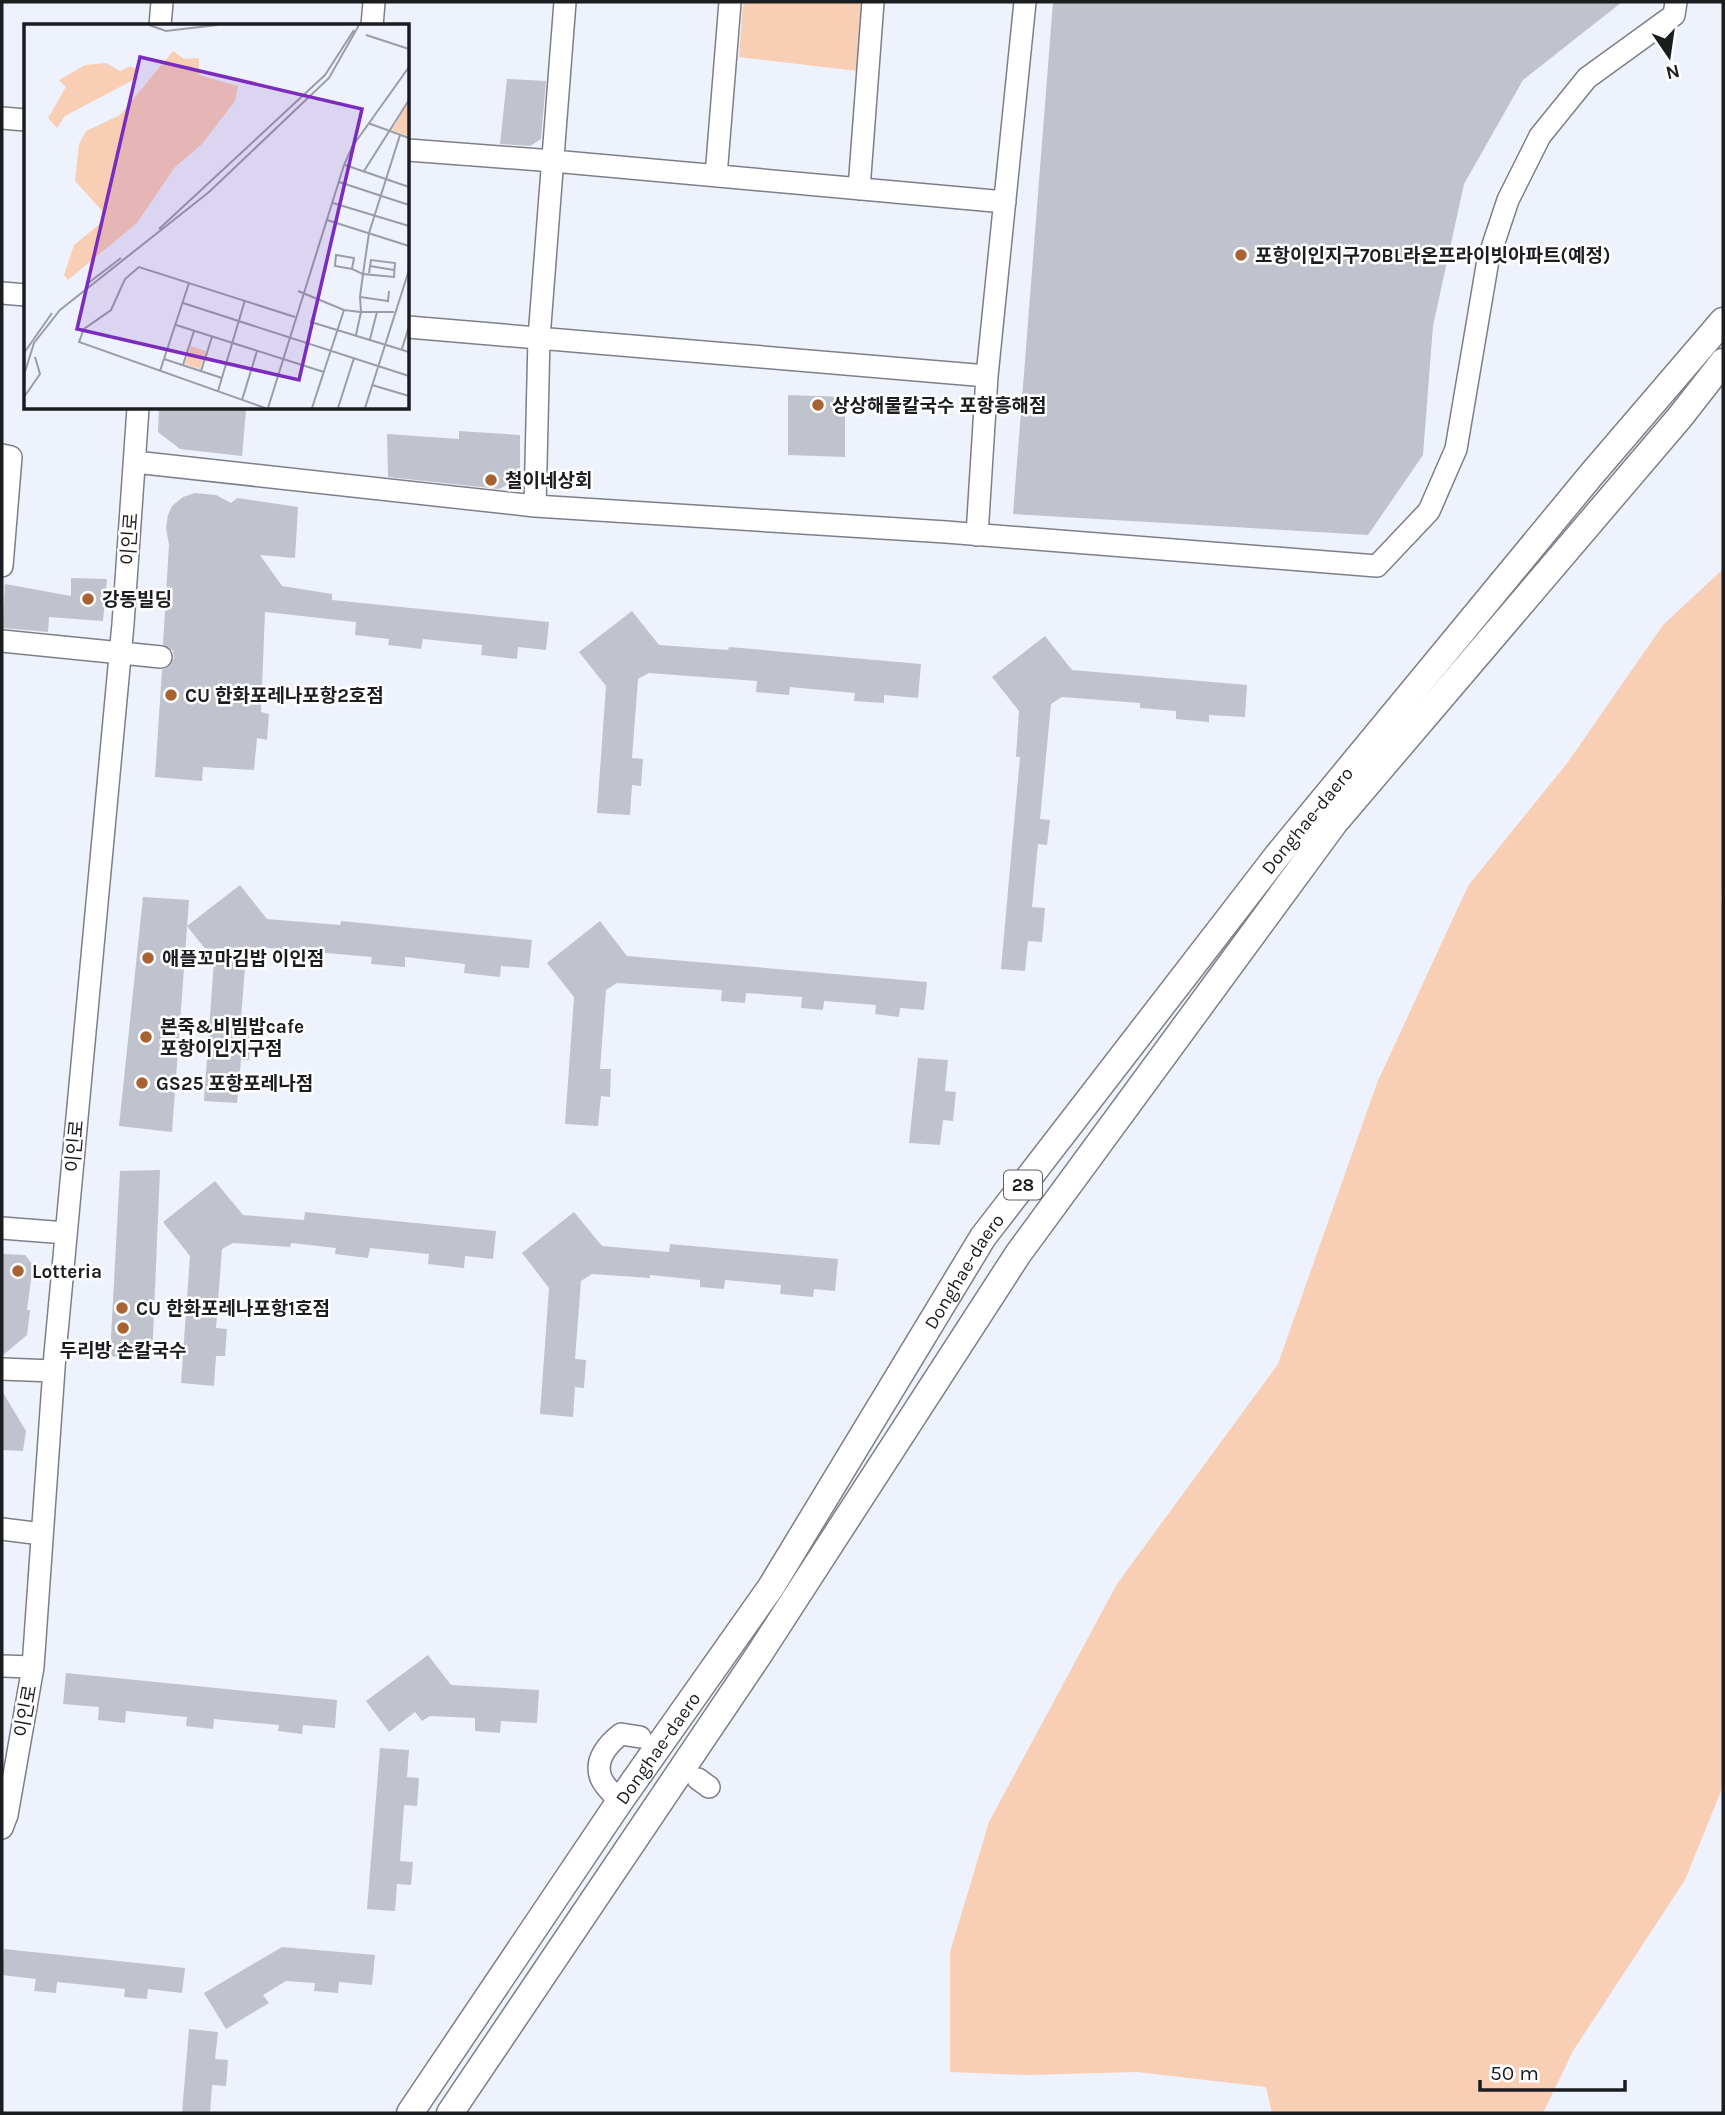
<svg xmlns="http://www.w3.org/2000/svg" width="1725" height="2115" font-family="Karla,'Noto Sans KR',sans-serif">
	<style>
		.green { fill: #f8ceb4 }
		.building { fill: #c0c3cd }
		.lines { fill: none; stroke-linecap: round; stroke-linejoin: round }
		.minor-casing { stroke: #7c7f88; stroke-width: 24 }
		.major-casing { stroke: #7c7f88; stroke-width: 29 }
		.minor { stroke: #fff; stroke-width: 21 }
		.major { stroke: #fff; stroke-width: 26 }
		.poi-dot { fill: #a76333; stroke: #fff; stroke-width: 2.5 }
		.labels { text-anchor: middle; stroke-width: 5; stroke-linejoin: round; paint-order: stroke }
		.shield { fill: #fff; stroke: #606164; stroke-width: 2 }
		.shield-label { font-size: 18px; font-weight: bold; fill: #1c1d21 }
		.poi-label { font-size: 19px; font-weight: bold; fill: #1c1d21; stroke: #fff; text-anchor: start }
		.street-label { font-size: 19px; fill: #1c1d21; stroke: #fff }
		.inset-road { fill: none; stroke: #9a9da4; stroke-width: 2 }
		.view { fill: #7b2cbf; fill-opacity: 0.15; stroke: #7b2cbf; stroke-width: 3.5 }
		.inset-edge { fill: none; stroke: #1c1d21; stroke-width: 3.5 }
	</style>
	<rect width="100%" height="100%" fill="#eef2fc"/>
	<!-- green -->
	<path class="green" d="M743,2H863L858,71L739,57Z
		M1723,569V881L1721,900L1723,902V1786L1685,1880L1573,2051L1543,2113H1272L1266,2087L1137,2072L1027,2075L950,2072V1952L989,1822L1117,1584L1278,1364L1377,1083L1468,886L1568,762L1663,625Z"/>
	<!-- building -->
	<path class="building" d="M1053,2H1622L1523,80L1464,184L1433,326L1423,455L1368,535L1013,514Z
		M507,79L546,81L541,139L530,146L500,144Z
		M788,395L845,397V457L788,455Z
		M159,408L246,410L242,456L180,449L158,432Z
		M459,431L520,435V478L499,489L388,477L387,434L459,439Z
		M195,493L216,495L231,503L237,498L298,507L295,558L260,555L282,586L332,594V600L549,622L546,650L518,647L517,659L481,655L482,645L423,639L421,649L388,645L389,639L355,635L356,622L265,612L261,712L269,714L267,740L257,738L254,770L203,767L202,781L155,777L162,670L171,665L174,658L173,651L163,644L169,545L166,528L168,515L172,506L183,497Z
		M71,578L107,579L103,621L49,617L48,632L3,628L5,584L71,596Z
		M632,611L659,645L728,650L729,647L921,664L918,698L884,695V703L854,701L855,693L790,687L789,695L756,692L757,681L649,673L638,679L632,758L643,759L641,786L632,785L630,815L597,813L606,686L579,652Z
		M1045,636L1072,670L1247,685L1245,717L1209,715V722L1176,719V711L1140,708V703L1062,697L1051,704L1040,819L1050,820L1047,845L1038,844L1032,907L1045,908L1042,942L1028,941L1025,971L1001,969L1020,757H1016L1019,711L992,677Z
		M240,885L267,919L340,925L341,921L532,940L529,968L501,966L500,977L464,973L465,964L405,957V967L371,964L372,957L257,947L246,954L240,1032L251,1033L249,1060H241L237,1103L204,1101L214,960L187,926Z
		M143,897L189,900L172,1132L119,1126Z
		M600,921L627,956L927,982L924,1010L900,1008L899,1017L875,1014L876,1005L824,1001L823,1010L801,1008L802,997L746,993L745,1003L721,1001L722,990L617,983L606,990L600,1069H611L610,1097L601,1096L598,1126L565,1124L574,997L547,963Z
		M918,1058L948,1060L945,1091L956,1092L953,1121L943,1120L940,1145L909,1143Z
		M160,1170L152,1361L110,1356L120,1171Z
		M215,1181L243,1215L304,1220L305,1212L496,1231L493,1259L465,1256L464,1268L428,1264L429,1254L370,1248L368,1258L335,1254L336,1248L291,1243L290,1247L233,1243L222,1249L216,1328L227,1329L225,1356H216L214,1386L181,1383L190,1256L163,1222Z
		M574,1212L602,1246L669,1252L670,1244L838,1259L835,1291L814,1289L813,1297L780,1294L781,1285L725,1280L724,1289L700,1287V1280L650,1275V1278L592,1274L581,1281L575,1359L586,1360L584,1388L575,1387L573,1417L540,1414L549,1288L522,1253Z
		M2,1254L25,1255L33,1265L27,1310H30L27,1335L2,1356Z
		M2,1391L26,1431L23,1451L2,1450Z
		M428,1655L451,1685L539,1690L537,1723L501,1721L500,1733L475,1731V1718L430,1716L422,1721L415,1712L389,1732L366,1701Z
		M66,1673L337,1700L335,1728L303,1725L302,1734L278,1731L279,1725L214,1719L213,1729L186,1726L187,1717L126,1711L125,1723L98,1720L99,1707L63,1704Z
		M380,1748L409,1750L407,1777L419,1778L417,1806L404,1805L400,1861L413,1862L411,1885L397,1884L395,1911L367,1909Z
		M282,1947L375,1955L372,1985L339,1982L338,1993L314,1991L315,1983L286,1981L263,1995L269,2003L226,2029L204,1993Z
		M4,1949L185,1968L182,1993L148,1989L147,1999L124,1997L125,1989L57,1982L56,1993L34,1991L36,1979L2,1975Z
		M189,2029L218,2032L215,2059L228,2060L226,2086L212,2085L210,2113H182Z"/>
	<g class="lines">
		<defs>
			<path id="minor" d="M160,26L162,2
				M372,26L374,2
				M2,118L26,120
				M408,150L553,161L1005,202
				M716,176L730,2
				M859,189L873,2
				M2,293L26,295
				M408,327L987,376
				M2,455L11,457L2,566
				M135,462L535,506L946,532L1377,566L1429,511L1456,449L1488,260L1508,200L1540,136L1587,78L1674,15L1676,2
				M535,506L539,338L565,2
				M977,535L987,376L1025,2
				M2,641L161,657
				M2,1228L66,1233
				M2,1369L53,1371
				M2,1529L42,1534
				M2,1666L33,1667
				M698,1779L709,1787
				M620,1801C614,1795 604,1786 601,1778C594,1760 608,1744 621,1734L640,1737
				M2,1828L7,1815L33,1667L55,1354L123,624L138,408"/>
			<g id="major">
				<path id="s1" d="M410,2113L620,1801L771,1587L983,1237L1277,856L1591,475L1723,321"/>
				<path d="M450,2113L758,1656L1018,1254L1335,822L1680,417L1723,362"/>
			</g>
		</defs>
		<!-- minor casing -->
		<use href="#minor" class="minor-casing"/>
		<!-- major casing -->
		<use href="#major" class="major-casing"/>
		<!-- minor -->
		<use href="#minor" class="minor"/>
		<!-- major -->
		<use href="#major" class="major"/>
	</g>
	<!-- markers -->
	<g class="poi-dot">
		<circle cx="1241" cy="255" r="7"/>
		<circle cx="818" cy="405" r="7"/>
		<circle cx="491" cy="480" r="7"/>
		<circle cx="88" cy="599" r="7"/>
		<circle cx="171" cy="695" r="7"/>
		<circle cx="148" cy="958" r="7"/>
		<circle cx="146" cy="1037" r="7"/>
		<circle cx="142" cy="1083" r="7"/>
		<circle cx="18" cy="1271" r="7"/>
		<circle cx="122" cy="1308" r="7"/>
		<circle cx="123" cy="1328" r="7"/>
	</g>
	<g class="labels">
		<!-- shield labels -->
		<rect class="shield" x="1004" y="1170.5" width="38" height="29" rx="5"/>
		<g class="shield-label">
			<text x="1023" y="1191">28</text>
		</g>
		<!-- poi labels -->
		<g class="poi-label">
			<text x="1255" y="262">포항이인지구70BL라온프라이빗아파트(예정)</text>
			<text x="832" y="412">상상해물칼국수 포항흥해점</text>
			<text x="505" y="487">철이네상회</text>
			<text x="102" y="606">강동빌딩</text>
			<text x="185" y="702">CU 한화포레나포항2호점</text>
			<text x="162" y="965">애플꼬마김밥 이인점</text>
			<text x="160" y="1033">본죽&amp;비빔밥cafe<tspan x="160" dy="22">포항이인지구점</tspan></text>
			<text x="156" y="1090">GS25 포항포레나점</text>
			<text x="32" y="1278">Lotteria</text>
			<text x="136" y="1315">CU 한화포레나포항1호점</text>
			<text x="123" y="1357" text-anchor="middle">두리방 손칼국수</text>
		</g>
		<!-- street labels -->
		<g class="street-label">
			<text transform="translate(129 539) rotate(-86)" y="7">이인로</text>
			<text dy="7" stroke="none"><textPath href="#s1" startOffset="1575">Donghae-daero</textPath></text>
			<text transform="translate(74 1146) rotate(-85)" y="7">이인로</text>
			<text dy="7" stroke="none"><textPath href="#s1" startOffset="1008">Donghae-daero</textPath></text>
			<text transform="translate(25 1711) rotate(-80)" y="7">이인로</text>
			<text dy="7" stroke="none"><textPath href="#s1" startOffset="441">Donghae-daero</textPath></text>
		</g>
	</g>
	<!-- overview -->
	<g transform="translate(24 24)">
		<rect width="385" height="385" fill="#eef2fc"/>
		<path d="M149,27L160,35L175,34V51L214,62L211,77L178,120L151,143L113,199L44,256L40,251L50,221L77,199L81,190L51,157L55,120L62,107L96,91ZM82,39L96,47L106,42L114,46L111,55L41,92L33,104L24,94L42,63L35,56L61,41ZM385,78V112L368,106ZM167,322L182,327L176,345L161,340Z" fill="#f8ceb4"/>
		<path class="inset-road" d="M125,1L142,7L193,1M342,11L385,25M344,99L385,114M321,141L385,163M340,147L385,76M315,158L385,181M309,179L385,202M303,196L385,222M135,205L301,51L330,6M346,242L370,246M328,245L311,242L312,231L330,234L328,245L339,250L336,273L364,277L365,267M345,249L347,236L371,239L370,253L339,250L345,209L376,111M63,260L97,234M274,267L320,286M295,274L287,298L385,328M159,279L385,352M152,301L300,348M332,311L337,288H370M346,315L353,288M378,325L385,302M0,329L28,289M140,335L198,354M159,341L170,307M136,347L165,259M177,347L188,313M0,351L10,319L36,286L185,168L305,54L335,1M348,361L385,372M194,367L221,276M0,373L16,350L11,333M218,376L233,327M241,384L55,318L60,305L87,286L101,255L115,243L271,293M244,384L320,141L328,123L385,43M288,384L320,286L337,288L336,273M314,384L330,334M341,384L385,246"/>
		<path class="view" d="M116,33L338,85L275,356L53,305Z"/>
		<rect width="385" height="385" class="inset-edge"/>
	</g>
	<!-- border -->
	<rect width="1725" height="2115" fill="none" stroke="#1c1d21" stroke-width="7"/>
	<!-- north arrow -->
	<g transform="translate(1669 56) rotate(167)" stroke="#ffffff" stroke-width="5" paint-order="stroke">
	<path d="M0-5L12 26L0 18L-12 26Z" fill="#1c1d21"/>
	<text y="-10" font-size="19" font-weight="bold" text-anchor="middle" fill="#1c1d21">N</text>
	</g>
	<!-- scale -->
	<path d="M1480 2080v10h145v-10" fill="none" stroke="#1c1d21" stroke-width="3.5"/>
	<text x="1490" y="2080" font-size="21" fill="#1c1d21" stroke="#ffffff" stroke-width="5" paint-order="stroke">50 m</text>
</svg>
